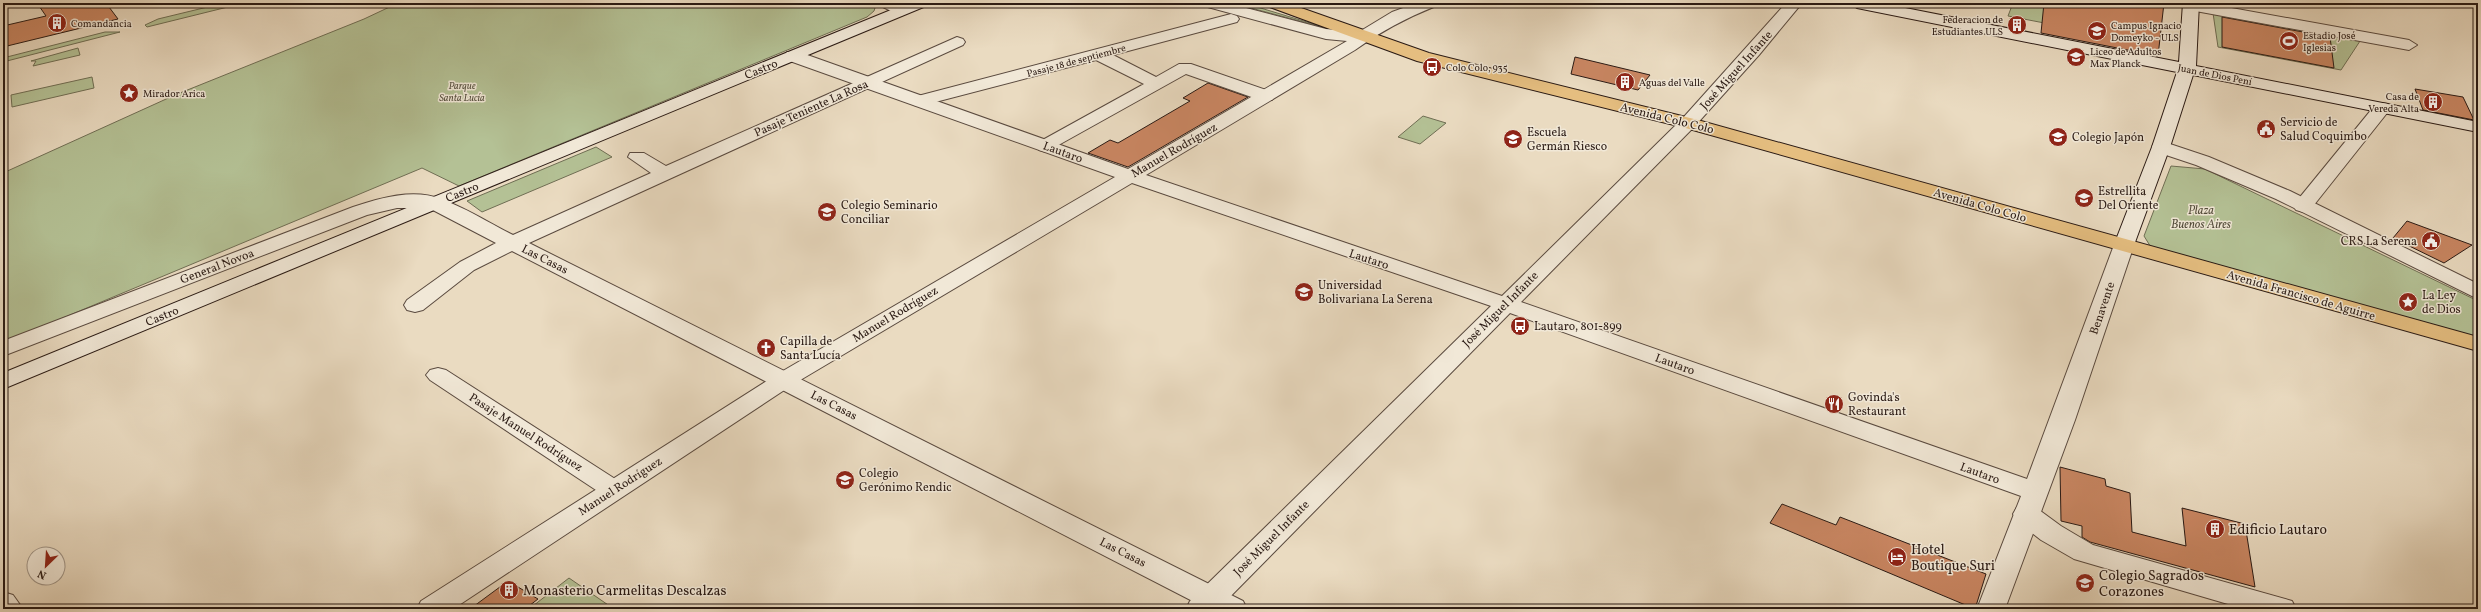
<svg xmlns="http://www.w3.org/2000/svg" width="2481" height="612" font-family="Vollkorn,serif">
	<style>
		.green { fill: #b4c195; stroke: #6f6e54 }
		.building { fill: #c98662; stroke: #2a1a14 }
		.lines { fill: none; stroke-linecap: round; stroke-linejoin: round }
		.minor-casing { stroke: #5a4a3f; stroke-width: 2 }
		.tertiary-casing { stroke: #5a4a3f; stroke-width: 2 }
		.secondary-casing { stroke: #2a1a14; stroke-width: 2 }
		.primary-casing { stroke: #2a1a14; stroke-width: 2 }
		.minor { fill: #f1e8d7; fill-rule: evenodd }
		.tertiary { fill: #f1e8d7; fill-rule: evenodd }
		.secondary { fill: #f1e8d7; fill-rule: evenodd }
		.primary { fill: #e5be80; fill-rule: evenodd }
		.labels { text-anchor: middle; stroke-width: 3; stroke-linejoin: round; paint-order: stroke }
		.far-poi-label { font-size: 10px; fill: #2a1a14; stroke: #f1e8d7; text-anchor: start }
		.far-street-label { font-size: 10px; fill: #2a1a14; stroke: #f1e8d7 }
		.far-park-label { font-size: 10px; font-style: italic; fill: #534c3b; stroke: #f1e8d7 }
		.street-label { font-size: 12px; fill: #2a1a14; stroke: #f1e8d7 }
		.poi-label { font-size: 12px; fill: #2a1a14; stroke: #f1e8d7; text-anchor: start }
		.park-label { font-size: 12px; font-style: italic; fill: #534c3b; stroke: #f1e8d7 }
		.near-poi-label { font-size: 14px; fill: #2a1a14; stroke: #f1e8d7; text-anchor: start }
	</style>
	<rect width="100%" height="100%" fill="#eadbc1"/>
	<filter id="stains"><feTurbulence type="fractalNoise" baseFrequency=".005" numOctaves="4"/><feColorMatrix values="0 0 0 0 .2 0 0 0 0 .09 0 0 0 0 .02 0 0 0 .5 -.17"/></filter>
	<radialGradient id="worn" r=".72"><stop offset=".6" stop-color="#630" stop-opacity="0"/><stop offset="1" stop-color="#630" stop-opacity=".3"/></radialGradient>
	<!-- green -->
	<path class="green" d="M224,3H244L147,27L145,25L158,19Z
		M398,3H866L875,8L874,11L867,17L459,186L422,168L3,343V173L175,95L364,19Z
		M1232,3H1244L1330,29Z
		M2013,3H2067L2060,26L2008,16Z
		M2213,13L2362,38L2341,70L2218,47Z
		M105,32H120L3,62V58Z
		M78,48L80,55L33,66L36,61H31Z
		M92,77L94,88L12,107L11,95Z
		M1423,116L1446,123L1420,144L1398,137Z
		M596,147L612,157L482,212L467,201Z
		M2171,166L2205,169L2478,301V341L2152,249L2144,236Z
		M569,578L614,609H529Z"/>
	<!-- building -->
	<path class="building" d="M37,3H106L118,19L3,47V26L46,16Z
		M2044,3H2164L2158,56L2041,33Z
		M2222,17L2330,37L2334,68L2222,47Z
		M1575,57L1650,75L1638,90L1571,74Z
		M1208,83L1248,97L1128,167L1088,153L1110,140L1118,143L1190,101L1183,98Z
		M2415,89L2463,97L2474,120L2423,110Z
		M2407,221L2472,245L2444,263L2393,238Z
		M2060,467L2105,479L2106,486L2130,493L2132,532L2186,546L2182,508L2245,524L2255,587L2090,542L2082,537V526L2061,521Z
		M1782,504L1836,525L1840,517L1986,574L1975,609L1770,523Z
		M508,581L538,599L525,609H470Z"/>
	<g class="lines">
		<defs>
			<path id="minor" d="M878,3H898L909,11L901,16L881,6Z
				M2184,3H2204L2409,40L2417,45L2409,50L2190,10L2185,8Z
				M1231,14L1237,16L1239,19L1237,22L1113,55L1156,77L1179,64H1191L1272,92L1275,96L1272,100H1260L1186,74L1046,152L1039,150L1037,146L1039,142L1144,84L1096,60L920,106L914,105L911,101L914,97Z
				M957,37L963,39L965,42L963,45L529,243L1243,601L1247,609H1208L512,251L474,270L423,310L415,312L407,310L404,305L407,300L460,262L496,243L429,208H397L367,215L3,356V341L353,207C380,198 413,188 441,199C466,208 489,223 513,235L651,173L628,157L630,153H644L666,166Z
				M2382,103L2388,104L2391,108L2310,210L2303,212L2296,210L2293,206L2296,202L2376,104Z
				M438,368L446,370L623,484L627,490L623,496L614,499L605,496L430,380L426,375L430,370Z
				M2026,505L2035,507L2061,526L2093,545L2292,601L2296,609H2245L2074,559L2041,540L2017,521L2013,514L2017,507Z
				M3,592L13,595L23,609H3Z"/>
			<path id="tertiary" d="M1201,3H1227L1326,29L1359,32L1392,12L1417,3H1439L1436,6C1406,18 1381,31 1355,50L1146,175L1502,296L1682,119L1786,3H1802L1759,55L1694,127L1521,302L2027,479L2114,245L2117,241L2124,239L2131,241L2134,245L2075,420L2005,609H1977L2021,496L1510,313L1218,609H1186L1190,601L1491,306L1132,183L792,385L453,609H417L421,601L776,375L1115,177L787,60L785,56L787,52H799L1128,169L1347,41L1326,39L1204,6Z
				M2161,141L2209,157L2290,191L2478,284V299L2276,199L2196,165L2154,151L2152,147L2154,143Z"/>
			<path id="secondary" d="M908,3H929L926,6L3,389V373Z
				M1849,3H1880L2179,62L2183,3H2199L2196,66L2478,122V132L2193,75L2170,147L2134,245L2131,249L2124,251L2117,249L2114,245L2152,147L2177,72L1857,8Z"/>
			<path id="primary" d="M1264,3H1287L1429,53L1694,119L2478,337V351L1682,127L1417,61L1267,6Z"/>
		</defs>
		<!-- minor casing -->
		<use href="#minor" class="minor-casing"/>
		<!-- tertiary casing -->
		<use href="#tertiary" class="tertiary-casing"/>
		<!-- secondary casing -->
		<use href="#secondary" class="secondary-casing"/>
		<!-- primary casing -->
		<use href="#primary" class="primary-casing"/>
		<!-- minor -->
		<use href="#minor" class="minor"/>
		<!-- tertiary -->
		<use href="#tertiary" class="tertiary"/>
		<!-- secondary -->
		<use href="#secondary" class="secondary"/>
		<!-- primary -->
		<use href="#primary" class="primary"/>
	</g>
	<!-- icons -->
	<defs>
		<symbol id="building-disc" viewBox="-11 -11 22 22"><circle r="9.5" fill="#8f2418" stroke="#f1e8d7"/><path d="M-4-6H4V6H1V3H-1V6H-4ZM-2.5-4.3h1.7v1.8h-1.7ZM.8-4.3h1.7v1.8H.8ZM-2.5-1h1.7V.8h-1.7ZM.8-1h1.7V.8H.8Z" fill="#fff"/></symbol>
		<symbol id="university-disc" viewBox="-11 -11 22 22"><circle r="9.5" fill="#8f2418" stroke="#f1e8d7"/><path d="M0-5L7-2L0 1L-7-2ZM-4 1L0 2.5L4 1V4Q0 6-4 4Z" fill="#fff"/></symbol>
		<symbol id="stadium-disc" viewBox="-11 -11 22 22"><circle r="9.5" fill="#8f2418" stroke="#f1e8d7"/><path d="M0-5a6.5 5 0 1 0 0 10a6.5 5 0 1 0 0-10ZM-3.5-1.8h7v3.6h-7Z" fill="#fff"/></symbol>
		<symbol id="school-disc" viewBox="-11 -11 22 22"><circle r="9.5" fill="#8f2418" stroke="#f1e8d7"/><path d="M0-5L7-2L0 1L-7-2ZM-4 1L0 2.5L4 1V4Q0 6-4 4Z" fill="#fff"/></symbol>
		<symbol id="bus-disc" viewBox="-11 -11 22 22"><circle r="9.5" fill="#8f2418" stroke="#f1e8d7"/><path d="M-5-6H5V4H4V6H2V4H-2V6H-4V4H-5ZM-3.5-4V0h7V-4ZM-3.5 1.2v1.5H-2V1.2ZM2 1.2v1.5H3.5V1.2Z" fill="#fff"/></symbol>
		<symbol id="sight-disc" viewBox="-11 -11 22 22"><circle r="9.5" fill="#8f2418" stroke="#f1e8d7"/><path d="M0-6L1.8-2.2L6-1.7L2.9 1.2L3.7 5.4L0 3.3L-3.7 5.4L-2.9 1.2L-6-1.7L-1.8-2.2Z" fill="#fff"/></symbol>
		<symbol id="civic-disc" viewBox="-11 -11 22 22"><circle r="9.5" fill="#8f2418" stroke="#f1e8d7"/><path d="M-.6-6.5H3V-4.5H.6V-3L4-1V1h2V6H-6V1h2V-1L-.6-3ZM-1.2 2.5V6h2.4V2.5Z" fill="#fff"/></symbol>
		<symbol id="church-disc" viewBox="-11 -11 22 22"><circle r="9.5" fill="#8f2418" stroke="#f1e8d7"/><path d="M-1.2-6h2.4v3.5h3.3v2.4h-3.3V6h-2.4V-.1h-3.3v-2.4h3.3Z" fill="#fff"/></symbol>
		<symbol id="restaurant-disc" viewBox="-11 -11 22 22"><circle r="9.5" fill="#8f2418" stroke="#f1e8d7"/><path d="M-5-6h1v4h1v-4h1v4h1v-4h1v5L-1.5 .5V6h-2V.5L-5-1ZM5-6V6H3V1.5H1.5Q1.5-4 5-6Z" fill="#fff"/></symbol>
		<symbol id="hotel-disc" viewBox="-11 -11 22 22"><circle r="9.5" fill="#8f2418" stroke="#f1e8d7"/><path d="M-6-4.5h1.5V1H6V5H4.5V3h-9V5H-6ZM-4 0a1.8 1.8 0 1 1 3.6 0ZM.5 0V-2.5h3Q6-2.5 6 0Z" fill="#fff"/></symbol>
	</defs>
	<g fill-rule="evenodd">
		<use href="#building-disc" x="46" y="12" width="22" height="22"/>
		<use href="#building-disc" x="2006" y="14" width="22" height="22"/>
		<use href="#university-disc" x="2086" y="20" width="22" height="22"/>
		<use href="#stadium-disc" x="2278" y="30" width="22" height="22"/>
		<use href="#school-disc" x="2065" y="46" width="22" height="22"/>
		<use href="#bus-disc" x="1421" y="56" width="22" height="22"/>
		<use href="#building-disc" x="1614" y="71" width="22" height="22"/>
		<use href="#sight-disc" x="118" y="82" width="22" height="22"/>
		<use href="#building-disc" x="2422" y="91" width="22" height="22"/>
		<use href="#civic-disc" x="2255" y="118" width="22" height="22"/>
		<use href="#school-disc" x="2047" y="126" width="22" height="22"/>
		<use href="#school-disc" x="1502" y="128" width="22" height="22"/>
		<use href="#school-disc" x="2073" y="187" width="22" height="22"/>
		<use href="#school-disc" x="816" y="201" width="22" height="22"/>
		<use href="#civic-disc" x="2420" y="230" width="22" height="22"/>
		<use href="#school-disc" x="1293" y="281" width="22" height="22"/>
		<use href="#sight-disc" x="2397" y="291" width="22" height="22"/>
		<use href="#bus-disc" x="1509" y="315" width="22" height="22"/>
		<use href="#church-disc" x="755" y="337" width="22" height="22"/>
		<use href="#restaurant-disc" x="1823" y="393" width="22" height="22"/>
		<use href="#school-disc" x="834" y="469" width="22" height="22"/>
		<use href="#building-disc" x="2204" y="518" width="22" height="22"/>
		<use href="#hotel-disc" x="1886" y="546" width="22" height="22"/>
		<use href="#school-disc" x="2074" y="572" width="22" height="22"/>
		<use href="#building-disc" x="498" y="579" width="22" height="22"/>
	</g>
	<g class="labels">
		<!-- far-poi labels -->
		<g class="far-poi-label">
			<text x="2003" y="23" text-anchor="end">Federacion de<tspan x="2003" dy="12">Estudiantes ULS</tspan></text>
			<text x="71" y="27">Comandancia</text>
			<text x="2111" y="29">Campus Ignacio<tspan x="2111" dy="12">Domeyko - ULS</tspan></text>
			<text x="2303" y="39">Estadio José<tspan x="2303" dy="12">Iglesias</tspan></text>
			<text x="2090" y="55">Liceo de Adultos<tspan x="2090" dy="12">Max Planck</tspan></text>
			<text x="1446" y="71">Colo Colo, 935</text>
			<text x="1639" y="86">Aguas del Valle</text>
			<text x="143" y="97">Mirador Arica</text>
			<text x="2419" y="100" text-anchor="end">Casa de<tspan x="2419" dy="12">Vereda Alta</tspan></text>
		</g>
		<!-- far-street labels -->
		<g class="far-street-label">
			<text transform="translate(1076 60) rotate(-15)" y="4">Pasaje 18 de septiembre</text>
			<text transform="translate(2215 74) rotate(11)" y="4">Juan de Dios Pení</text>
		</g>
		<!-- far-park labels -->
		<g class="far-park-label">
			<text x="462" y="89">Parque<tspan x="462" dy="12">Santa Lucía</tspan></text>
		</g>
		<!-- street labels -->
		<g class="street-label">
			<text transform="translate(761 69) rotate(-22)" y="4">Castro</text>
			<text transform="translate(1736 70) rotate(-48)" y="4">José Miguel Infante</text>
			<text transform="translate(811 108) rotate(-24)" y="4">Pasaje Teniente La Rosa</text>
			<text transform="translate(1667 118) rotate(14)" y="4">Avenida Colo Colo</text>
			<text transform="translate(1174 150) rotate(-30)" y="4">Manuel Rodríguez</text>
			<text transform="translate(1063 152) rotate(20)" y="4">Lautaro</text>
			<text transform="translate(462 192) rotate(-22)" y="4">Castro</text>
			<text transform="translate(1980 205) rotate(16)" y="4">Avenida Colo Colo</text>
			<text transform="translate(545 259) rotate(27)" y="4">Las Casas</text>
			<text transform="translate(1369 259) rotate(18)" y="4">Lautaro</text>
			<text transform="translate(217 266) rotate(-21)" y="4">General Novoa</text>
			<text transform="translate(2301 295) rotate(16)" y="4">Avenida Francisco de Aguirre</text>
			<text transform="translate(2102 308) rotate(-71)" y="4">Benavente</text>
			<text transform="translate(1500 309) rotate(-45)" y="4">José Miguel Infante</text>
			<text transform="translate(895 314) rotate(-31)" y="4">Manuel Rodríguez</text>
			<text transform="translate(162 316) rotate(-22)" y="4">Castro</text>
			<text transform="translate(1675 364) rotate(20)" y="4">Lautaro</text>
			<text transform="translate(834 405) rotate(27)" y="4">Las Casas</text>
			<text transform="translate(526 432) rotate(33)" y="4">Pasaje Manuel Rodríguez</text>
			<text transform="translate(1980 473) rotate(20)" y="4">Lautaro</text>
			<text transform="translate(620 486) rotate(-33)" y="4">Manuel Rodríguez</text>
			<text transform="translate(1271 538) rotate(-45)" y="4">José Miguel Infante</text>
			<text transform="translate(1123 552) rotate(27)" y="4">Las Casas</text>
		</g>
		<!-- poi labels -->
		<g class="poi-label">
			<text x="2280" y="126">Servicio de<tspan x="2280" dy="14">Salud Coquimbo</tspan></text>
			<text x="1527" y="136">Escuela<tspan x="1527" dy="14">Germán Riesco</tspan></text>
			<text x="2072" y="141">Colegio Japón</text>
			<text x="2098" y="195">Estrellita<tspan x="2098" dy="14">Del Oriente</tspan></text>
			<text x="841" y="209">Colegio Seminario<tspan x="841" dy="14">Conciliar</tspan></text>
			<text x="2417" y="245" text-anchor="end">CRS La Serena</text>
			<text x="1318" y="289">Universidad<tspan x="1318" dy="14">Bolivariana La Serena</tspan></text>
			<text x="2422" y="299">La Ley<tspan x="2422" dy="14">de Dios</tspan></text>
			<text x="1534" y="330">Lautaro, 801-899</text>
			<text x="780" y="345">Capilla de<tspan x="780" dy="14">Santa Lucía</tspan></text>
			<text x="1848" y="401">Govinda's<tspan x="1848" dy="14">Restaurant</tspan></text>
			<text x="859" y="477">Colegio<tspan x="859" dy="14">Gerónimo Rendic</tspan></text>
		</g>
		<!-- park labels -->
		<g class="park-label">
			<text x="2201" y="214">Plaza<tspan x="2201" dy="14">Buenos Aires</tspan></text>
		</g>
		<!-- near-poi labels -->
		<g class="near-poi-label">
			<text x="2229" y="534">Edificio Lautaro</text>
			<text x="1911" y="554">Hotel<tspan x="1911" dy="16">Boutique Suri</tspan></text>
			<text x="2099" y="580">Colegio Sagrados<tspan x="2099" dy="16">Corazones</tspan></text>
			<text x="523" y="595">Monasterio Carmelitas Descalzas</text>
		</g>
	</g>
	<!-- margin -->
	<rect width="2481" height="612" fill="none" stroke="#eadbc1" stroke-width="16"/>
	<rect x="4" y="4" width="2473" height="604" fill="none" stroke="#2a1a14" stroke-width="2"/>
	<rect x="8" y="8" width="2465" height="596" fill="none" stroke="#2a1a14"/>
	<!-- north arrow -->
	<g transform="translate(46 566) rotate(205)"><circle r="19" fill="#f1e8d7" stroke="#a19689"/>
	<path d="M0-3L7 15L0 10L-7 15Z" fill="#8f2418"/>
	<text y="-6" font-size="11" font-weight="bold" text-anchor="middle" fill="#2a1a14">N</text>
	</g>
	<rect width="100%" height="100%" filter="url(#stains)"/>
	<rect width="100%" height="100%" fill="url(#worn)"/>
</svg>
